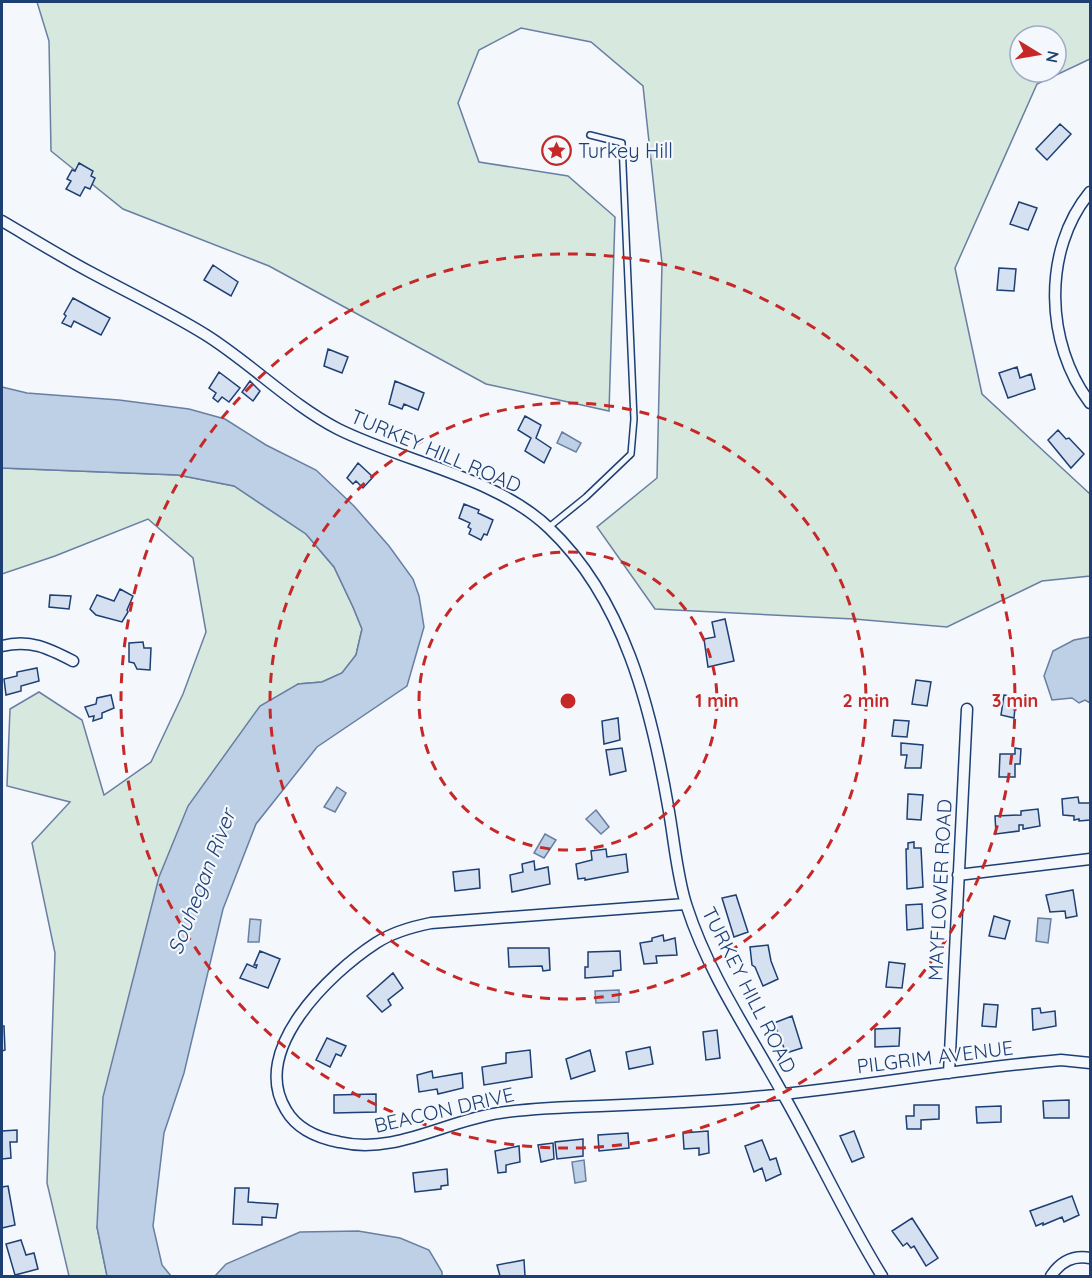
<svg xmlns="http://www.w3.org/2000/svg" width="1092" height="1278" font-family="Quicksand,sans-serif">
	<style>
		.green { fill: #d7e8df; stroke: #687fa3; stroke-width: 1.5; fill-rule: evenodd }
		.water { fill: #bed0e5; stroke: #687fa3; stroke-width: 1.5 }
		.building { fill: #d5e0f0; stroke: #1d3f73; stroke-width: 1.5 }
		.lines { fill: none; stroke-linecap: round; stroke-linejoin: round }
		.lane-casing { stroke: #1d3f73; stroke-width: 8 }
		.street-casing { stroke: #1d3f73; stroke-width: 13 }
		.lane { stroke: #f4f7fb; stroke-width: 5 }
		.street { stroke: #f4f7fb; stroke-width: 10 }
		.ring { fill: none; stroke: #c62828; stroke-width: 3; stroke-dasharray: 10 8 }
		.labels { text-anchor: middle; stroke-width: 4.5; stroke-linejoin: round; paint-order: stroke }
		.poi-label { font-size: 20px; fill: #1d3f73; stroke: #f4f7fb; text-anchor: start }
		.street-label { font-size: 20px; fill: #1d3f73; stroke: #f4f7fb }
		.water-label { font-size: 21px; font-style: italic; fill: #1d3f73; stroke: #f4f7fb }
		.centre { fill: #c62828; stroke: #f4f7fb; stroke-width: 3 }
		.ring-label { font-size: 18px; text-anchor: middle; font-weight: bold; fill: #c62828; stroke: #f4f7fb; stroke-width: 4.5; stroke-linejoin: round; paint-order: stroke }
	</style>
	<rect width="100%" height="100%" fill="#f4f7fb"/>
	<!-- green -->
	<path class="green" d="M37,2H1090V59L1037,84L955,268L982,394L1090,494V576L1042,581L947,627L854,619L655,609L597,527L657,478L662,263L643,86L591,42L521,28L479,50L458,103L479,162L568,176L615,217L609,411L486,384L269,266L123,209L51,151L49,41ZM1020,36H1056V72H1020Z
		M2,468L178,475L234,486L306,534L334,567L353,607L362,629L356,655L342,673L322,682L298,684L97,1227L107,1276H69L47,1183L55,953L32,843L70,802L7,786L10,709L39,692L82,720L104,795L151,762L183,694L206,632L193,558L148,519L55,556L2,574Z"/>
	<!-- water -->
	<path class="water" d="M2,387L27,393L119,400L189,409L225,419L266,445L316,470L354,506L389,546L413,579L419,596L424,627L407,686L317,747L256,824L223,909L184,1073L164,1133L153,1226L162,1265L171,1276H107L97,1227L103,1097L159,877L188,806L260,706L298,684L322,682L342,673L356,655L362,629L353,607L334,567L306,534L234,486L178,475L2,468Z
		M562,432L581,443L576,452L557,443Z
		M1090,637V703L1085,700L1079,703L1072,698L1052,700L1044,676L1053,651L1074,640Z
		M337,787L346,793L335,812L324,807Z
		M596,810L609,827L601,834L586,819Z
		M545,834L556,840L544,858L534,853Z
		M1038,918L1051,919L1048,943L1036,941Z
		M250,919L261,920L259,942H248Z
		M619,990V1002L596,1003L595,991Z
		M584,1160L586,1181L575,1183L572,1162Z
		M358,1231L400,1238L429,1250L442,1272V1276H215L226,1264L300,1232Z"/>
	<!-- building -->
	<path class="building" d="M1060,124L1071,134L1047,160L1036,149Z
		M79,163L93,171L91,176L95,178L90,189L85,187L80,196L66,189L71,181L67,179L72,170L75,171Z
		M1019,202L1037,208L1028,230L1010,224Z
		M213,265L238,282L231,296L204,280Z
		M999,268L1016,269L1014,291L997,290Z
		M73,298L110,318L101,335L74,321L71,327L62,323L66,316L64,314Z
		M328,349L348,357L342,373L324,366Z
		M1017,367L1020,378L1031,374L1035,389L1008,398L999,373Z
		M219,372L240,388L229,402L222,397L218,402L213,398L216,393L209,388Z
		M250,381L260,391L253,401L242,392Z
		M395,381L424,393L418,410L404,404L402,409L389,404Z
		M525,416L541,425L536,438L551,448L544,463L525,451L531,438L518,430Z
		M1058,430L1066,439L1069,438L1084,454L1071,468L1048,440Z
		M358,463L373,477L363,488L356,481L353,484L347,478Z
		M464,504L479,510L478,513L493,520L487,535L484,534L481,540L469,534L471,529L468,527L470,523L459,518Z
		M120,589L133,596L127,610L128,612L122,622L96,615L90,609L97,595L114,601Z
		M50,595L71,596L69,609L49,607Z
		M725,619L734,661L708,667L704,639L715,637L712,622Z
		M143,642L144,648H151L150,670L137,669L134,663L129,662V643Z
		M37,668L39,681L21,686V691L6,695L4,679L17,676V672Z
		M916,680L931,682L927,706L912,704Z
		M111,695L114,708L102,713V718L93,721L94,716L89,717L85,707L96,704L97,698Z
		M1004,695L1016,697L1014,718L1001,715Z
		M618,718L620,740L604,744L602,721Z
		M894,720L909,721L907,737L892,736Z
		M901,743L923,745L921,768H905L907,755H901Z
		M622,748L626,771L610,775L606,750Z
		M1015,748L1021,749L1020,764H1015V777H999L1000,754H1015Z
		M908,794L923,795L921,820L907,819Z
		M1078,797L1079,803H1090V820L1079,821V819L1074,820V816L1063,815L1062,799Z
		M1038,809L1040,826L1023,829V825H1019V831L996,834L995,816L1021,815V811Z
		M914,842V848H921L923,887L907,889L906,849H908V843Z
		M606,849L607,857L626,854L628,872L585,880V878L578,879L576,864L592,860L591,851Z
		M534,861L535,870L548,867L550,884L512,892L510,875L523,872L522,864Z
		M479,869L480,888L455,891L453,872Z
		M1073,890L1077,916L1066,918L1065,911L1050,912L1046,895Z
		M736,895L748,932L734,937L722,898Z
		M922,904L923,928L907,930L906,905Z
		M994,916L1010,921L1005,939L989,936Z
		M663,935L664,941L675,938L677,955L656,956L657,963L644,964L640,943L652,941V938Z
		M768,945L771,961L778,979L763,986L755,967L752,965L750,947Z
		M508,948H549L550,970L543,971L542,966L509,967Z
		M260,951L280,959L268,988L240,978L247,964L256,968L257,965H254Z
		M620,951L621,970L613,971V976L585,978V967H588V952Z
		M889,962L905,964L902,988L886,987Z
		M393,973L403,988L388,1000L391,1005L382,1012L367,996Z
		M984,1004L998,1005L996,1027L982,1026Z
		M1040,1008L1041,1013L1055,1011L1056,1026L1033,1030L1032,1009Z
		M792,1016L802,1048L786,1053L774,1023Z
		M2,1026H4L5,1050L2,1051Z
		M900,1028L899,1046L875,1047V1029Z
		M717,1030L720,1058L706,1060L703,1032Z
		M327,1038L346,1046L341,1056L336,1054L330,1067L316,1060Z
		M650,1047L653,1064L629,1069L626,1052Z
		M530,1050L532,1077L484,1085L482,1067L506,1063V1053Z
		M590,1050L595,1071L571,1079L566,1059Z
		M432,1071L433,1078L462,1073L463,1088L438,1094L437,1089L419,1092L417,1075Z
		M376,1094V1112L334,1113V1095Z
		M1069,1100V1118H1044L1043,1101Z
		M914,1105H939V1119L921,1120V1129H907L906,1116H914Z
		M1001,1106V1122L977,1123L976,1107Z
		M17,1130V1142H10L11,1158L2,1159V1131Z
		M708,1131L709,1153L699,1155V1148L684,1149L683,1133Z
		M854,1131L864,1157L852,1162L840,1136Z
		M628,1133L629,1148L599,1151L598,1135Z
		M583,1139V1156L557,1159L555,1142Z
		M762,1140L770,1160L776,1158L781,1174L766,1181L762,1168L754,1172L745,1146Z
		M553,1143L554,1159L541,1162L538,1145Z
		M519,1146L520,1162L506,1165V1172L498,1173L495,1151Z
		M447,1169L448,1185L441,1186V1189L415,1192L413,1173Z
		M8,1186L15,1225L2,1228V1187Z
		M235,1188H249L248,1202L278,1204L276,1218L262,1217V1225L233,1224Z
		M1072,1196L1079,1215L1064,1222L1062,1217L1043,1225V1223L1036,1226L1030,1211Z
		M912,1218L938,1258L926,1266L914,1246L911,1248L907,1243L903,1246L892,1231Z
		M21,1240L26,1255L34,1253L38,1269L15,1275L6,1244Z
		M524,1260L525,1276H500L497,1265Z"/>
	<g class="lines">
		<defs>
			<path id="lane" d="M549,527L586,497L631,454L634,419L622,143L590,135"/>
			<path id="street" d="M1090,192C1042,250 1045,344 1090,403
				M2,221C31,238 60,256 90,272C129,293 169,312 206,335C252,364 290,404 338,429C404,462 496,477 549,528C624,599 651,708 668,806C674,838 677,878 687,907C709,975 750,1034 784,1096C818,1156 846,1218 882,1276
				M2,646C30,639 48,648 73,661
				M958,875L1090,859
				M685,904L431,923C411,927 393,932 376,943C330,973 249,1050 286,1110C297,1129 318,1138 339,1142C395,1155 445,1121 499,1113C532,1108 566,1107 600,1106C648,1104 696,1102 743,1098C850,1089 955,1069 1061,1060L1090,1063
				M949,1073L967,709
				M1051,1276C1061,1261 1073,1255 1090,1258"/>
		</defs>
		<!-- lane casing -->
		<use href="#lane" class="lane-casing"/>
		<!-- street casing -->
		<use href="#street" class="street-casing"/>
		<!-- lane -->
		<use href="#lane" class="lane"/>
		<!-- street -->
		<use href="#street" class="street"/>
	</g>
	<!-- distance rings -->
	<g class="ring">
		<circle cx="568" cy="701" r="149"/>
		<circle cx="568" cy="701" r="298"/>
		<circle cx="568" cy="701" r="447"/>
	</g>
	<!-- icons -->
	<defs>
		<symbol id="sight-ring" viewBox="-11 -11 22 22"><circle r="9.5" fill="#f4f7fb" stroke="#c62828" stroke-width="1.5"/><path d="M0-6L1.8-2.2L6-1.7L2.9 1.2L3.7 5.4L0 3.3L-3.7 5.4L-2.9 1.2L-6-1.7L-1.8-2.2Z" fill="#c62828"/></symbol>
	</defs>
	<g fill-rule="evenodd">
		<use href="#sight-ring" x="540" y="134" width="33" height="33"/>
	</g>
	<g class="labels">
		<!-- poi labels -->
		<g class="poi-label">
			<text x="578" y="158">Turkey Hill</text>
		</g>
		<!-- street labels -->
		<g class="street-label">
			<text transform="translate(436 451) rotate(23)" y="7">TURKEY HILL ROAD</text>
			<text transform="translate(940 890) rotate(-87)" y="7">MAYFLOWER ROAD</text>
			<text transform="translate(749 990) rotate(63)" y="7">TURKEY HILL ROAD</text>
			<text transform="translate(935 1057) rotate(-7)" y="7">PILGRIM AVENUE</text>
			<text transform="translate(444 1110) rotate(-13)" y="7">BEACON DRIVE</text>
		</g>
		<!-- water labels -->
		<g class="water-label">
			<text transform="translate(202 882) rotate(-69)" y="7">Souhegan River</text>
		</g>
	</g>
	<circle cx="568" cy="701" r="9" class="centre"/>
	<g class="ring-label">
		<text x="717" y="707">1 min</text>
		<text x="866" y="707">2 min</text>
		<text x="1015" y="707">3 min</text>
	</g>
	<!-- border -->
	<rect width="1092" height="1278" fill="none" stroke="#1d3f73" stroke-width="6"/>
	<!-- north arrow -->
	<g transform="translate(1038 54) rotate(101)"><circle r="28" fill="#f4f7fb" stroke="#9eadc5" stroke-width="1.5"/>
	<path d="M0-4.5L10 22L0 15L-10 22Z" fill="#c62828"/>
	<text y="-9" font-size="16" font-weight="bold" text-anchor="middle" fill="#1d3f73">N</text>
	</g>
</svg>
